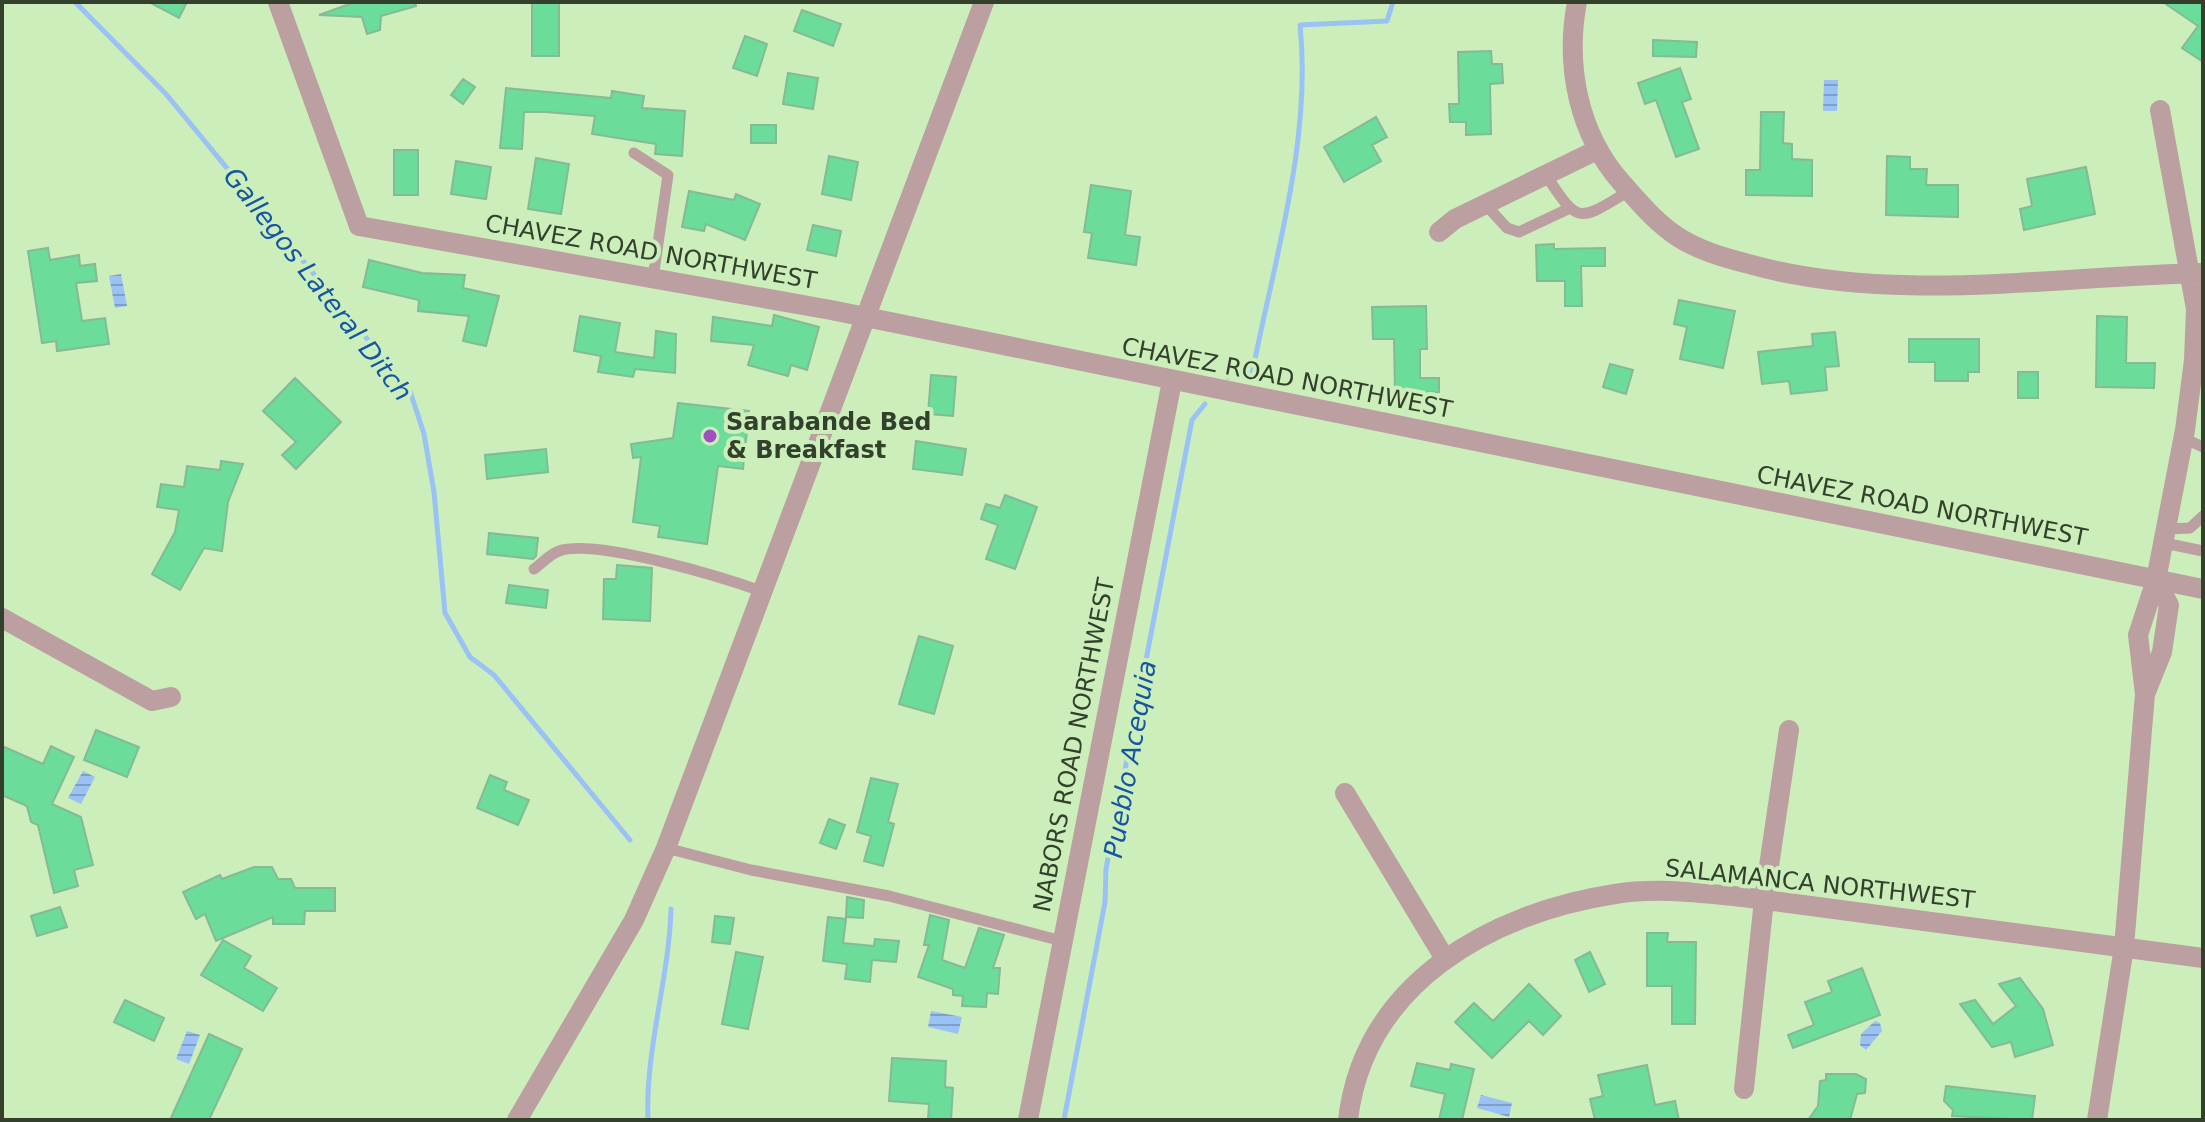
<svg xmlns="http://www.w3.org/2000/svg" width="2205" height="1122" font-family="'DejaVu Sans',sans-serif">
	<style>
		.water { fill: url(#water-rules) }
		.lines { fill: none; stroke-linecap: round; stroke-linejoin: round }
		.stream { stroke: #9ac2f5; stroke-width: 5 }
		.building { fill: #6bdc99; stroke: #84ba96; stroke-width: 2 }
		.service { stroke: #bc9fa0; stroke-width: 11 }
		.minor { stroke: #bc9fa0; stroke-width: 20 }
		.tertiary { stroke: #bc9fa0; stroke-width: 20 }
		.poi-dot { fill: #9f4fbf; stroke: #ceb; stroke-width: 3 }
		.labels { text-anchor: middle; stroke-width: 8; stroke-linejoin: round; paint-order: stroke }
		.street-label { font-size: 24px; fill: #32402c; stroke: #ceb }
		.poi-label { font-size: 24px; font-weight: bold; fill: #32402c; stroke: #ceb; text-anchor: start }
		.water-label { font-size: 26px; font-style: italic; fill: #1456a2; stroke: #ceb }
	</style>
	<defs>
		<pattern id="water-rules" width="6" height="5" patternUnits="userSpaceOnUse" patternTransform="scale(2)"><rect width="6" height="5" fill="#9ac2f5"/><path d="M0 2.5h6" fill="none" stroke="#7e9fc7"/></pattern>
	</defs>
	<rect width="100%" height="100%" fill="#ceb"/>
	<!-- water -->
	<path class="water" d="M1824,80H1838L1837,111H1823Z
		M121,274L127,306L115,308L109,276Z
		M83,771L95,777L81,804L68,798Z
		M931,1011L962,1017L958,1034L928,1027Z
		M1875,1021L1880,1023L1882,1031L1866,1050L1860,1045L1861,1034Z
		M187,1031L200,1035L189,1064L176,1059Z
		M1481,1095L1512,1103L1509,1117L1477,1108Z"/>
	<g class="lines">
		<!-- stream -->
		<path class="stream" d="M75,2L166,94L410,391L424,434L434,492L445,613L470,657L494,675L630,840
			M1228,377L1232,371L1252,374C1274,261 1312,140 1300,25L1387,21L1393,2
			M648,1120C645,1050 669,979 671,909
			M1064,1120L1105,902L1106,869L1192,420L1205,404"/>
	</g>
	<!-- building -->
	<path class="building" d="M149,2H187L179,18Z
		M355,2H415L416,6L381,16L380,30L367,34L362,17L319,15Z
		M2163,2H2203V62L2182,48L2198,26Z
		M532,3H559V56H532Z
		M802,10L841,24L833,46L794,31Z
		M745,36L767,44L757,76L733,68Z
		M1653,40L1697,42L1696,57L1653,56Z
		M1491,51L1492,64H1502L1503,83L1490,84L1491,134L1466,135V122H1450L1449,104H1459L1458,52Z
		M1680,68L1691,99L1682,102L1699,149L1676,157L1656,100L1645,104L1638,83Z
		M788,73L818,78L813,109L783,104Z
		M463,79L475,87L463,104L451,95Z
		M506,88L611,98L612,91L644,96L642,108L685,111L682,156L655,154L656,144L592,134L595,116L545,112H524L522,149L500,148Z
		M1761,112H1784L1783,143L1792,144V159L1812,160V196L1746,195V170H1760Z
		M1376,117L1387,137L1372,145L1381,161L1344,182L1324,147Z
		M751,125H776V143H751Z
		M394,150H418V195H394Z
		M829,156L858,162L851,200L822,194Z
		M1887,156L1910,157V169H1927L1926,185H1958V217L1886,215Z
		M536,158L569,164L561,214L528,209Z
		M456,161L491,167L486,199L451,194Z
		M2086,167L2095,214L2024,230L2020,209L2032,206L2027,179Z
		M1091,185L1131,191L1125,235L1140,237L1136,265L1088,258L1092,233L1084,232Z
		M689,191L734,200L736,194L760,204L745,240L706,224L704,231L682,227Z
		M813,225L841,231L836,256L807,250Z
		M1554,244V249L1605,248V266H1581L1582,306H1565V281H1537L1536,245Z
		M48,248L50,260L79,255L80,266L95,264L97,281L76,283L82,321L105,318L109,344L57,351L56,341L42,343L28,251Z
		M369,260L422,273L465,275L463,288L499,296L486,346L463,341L469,316L418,311L419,300L363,287Z
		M1679,300L1735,311L1723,368L1680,359L1687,327L1674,324Z
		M1426,306L1427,349H1420V378H1439V392L1395,393L1394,339H1373L1372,307Z
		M774,315L819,327L807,370L791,365L788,376L748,365L754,345L711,341L713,317L772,326Z
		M580,316L620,323L615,352L654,358L656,331L676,334L675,373L635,369L633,377L598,372L601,356L574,351Z
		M2097,316L2127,317L2126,363H2155L2154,388L2096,387Z
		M1835,332L1839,366L1825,367L1827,390L1791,394L1789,381L1762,384L1758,352L1813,346L1812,334Z
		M1909,339H1979V372H1968V381H1935V362H1909Z
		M1610,364L1633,370L1626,394L1603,387Z
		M2018,372H2038V398H2018Z
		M931,375L956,377L953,416L928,414Z
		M295,378L341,422L296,469L282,455L296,442L263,411Z
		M678,403L749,411L743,469L718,466L707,544L658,537L660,526L633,522L641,457L633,458L631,444L673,438Z
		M916,441L966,449L962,475L913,469Z
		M546,449L548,472L487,479L485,455Z
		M221,461L243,464L228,502L222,551L204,548L180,590L152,574L175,532L179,510L157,507L161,484L184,487L187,466L220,470Z
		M1005,495L1037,507L1015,569L986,559L998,525L981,519L986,504L1000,508Z
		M489,533L538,538L536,556L533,559L487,554Z
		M617,565L652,568L650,621L603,619L604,579H616Z
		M509,585L548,590L546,608L506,603Z
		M919,636L953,646L934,714L899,704Z
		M96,730L139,747L127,777L84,760Z
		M2,746L43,764L51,746L74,757L52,804L81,817L93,865L74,870L78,886L54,893L38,825L31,822L27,806L2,795Z
		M490,775L507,782L504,790L529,800L518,825L477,808Z
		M871,778L898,784L888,822L894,824L883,866L864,861L871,836L857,832Z
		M829,819L845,825L836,849L820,843Z
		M254,867H272L278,879H291L295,888H335V911H305L304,924H273V917L216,941L205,914L196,919L183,892L220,875L222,879Z
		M847,897L864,900L863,918L846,917Z
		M60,907L67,927L37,936L31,916Z
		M930,915L949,920L942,960L965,968L979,928L1004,935L993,968H1000L998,994L987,993L986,1007L962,1006L963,996L953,995V989L918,977L929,945H924Z
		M715,916L734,918L730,944L712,942Z
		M828,917L846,919L843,943L874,946L875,939L899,941L896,962L872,960L870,982L845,979L847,964L823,961Z
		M1647,933H1668L1667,942H1696L1695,1024H1672V986H1647Z
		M223,940L251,956L244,968L277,988L263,1011L201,975Z
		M736,952L763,957L748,1029L722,1024Z
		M1590,952L1605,984L1589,992L1575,960Z
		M1862,968L1880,1015L1793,1048L1788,1035L1814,1025L1805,1002L1832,992L1828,981Z
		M2020,978L2043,1009L2053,1045L2015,1057L2011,1042L1992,1047L1960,1004L1975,1000L1993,1024L2016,1006L1999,984Z
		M1529,984L1561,1016L1543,1035L1529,1021L1492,1058L1455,1022L1474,1003L1493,1021Z
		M125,1000L164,1018L154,1041L114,1022Z
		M209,1034L242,1049L209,1120H170Z
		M892,1058L946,1061L945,1087L953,1088L951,1120H928L929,1104L889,1101Z
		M1417,1063L1450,1070L1451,1064L1474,1069L1462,1120H1439L1445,1094L1411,1086Z
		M1647,1065L1655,1105L1675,1101L1679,1120H1595L1590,1099L1603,1096L1598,1075Z
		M1826,1074H1856L1866,1079L1865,1093L1857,1094L1850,1120H1808L1818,1106L1820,1081L1826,1080Z
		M1946,1086L2035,1096L2032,1120L1952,1116L1953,1110L1944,1101Z"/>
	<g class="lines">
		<!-- service -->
		<path class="service" d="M634,153L668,175L653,278
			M1546,175C1579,226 1579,221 1629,191
			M1485,204L1507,228L1519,232L1568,209
			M2183,438L2203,447
			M2166,529L2190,528L2203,516
			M2164,543L2203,551
			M534,569C541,564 550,554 559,551C595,538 725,578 764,592
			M666,848L751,870L889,896L1062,941"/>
		<!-- minor -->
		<path class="minor" d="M278,2L359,226
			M1577,2C1565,65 1578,134 1622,183C1639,202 1656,223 1678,237C1698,250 1722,257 1745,263C1890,305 2054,276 2203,273
			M1439,232L1455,219L1597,150
			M2156,580L2169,605L2162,652L2145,694L2138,635L2156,580L2185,430L2194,360L2196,309L2160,110
			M2,618L152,701L171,697
			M1345,793L1444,957
			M1744,1089L1764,900L1789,730
			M1028,1120L1172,381
			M1348,1120C1364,983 1491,913 1615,894C1658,887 1700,893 1743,897L2203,958
			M2097,1120L2124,947L2145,694"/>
		<!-- tertiary -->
		<path class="tertiary" d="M359,226L831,310L2203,589
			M517,1120L634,920L666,848L984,2"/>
	</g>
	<!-- markers -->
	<circle class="poi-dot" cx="710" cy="436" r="8"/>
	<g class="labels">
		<!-- street labels -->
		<g class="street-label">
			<text transform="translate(651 252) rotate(10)" y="8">CHAVEZ ROAD NORTHWEST</text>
			<text transform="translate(1287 378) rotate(11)" y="8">CHAVEZ ROAD NORTHWEST</text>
			<text transform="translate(1922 506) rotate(11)" y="8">CHAVEZ ROAD NORTHWEST</text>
			<text transform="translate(1074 745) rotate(-79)" y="8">NABORS ROAD NORTHWEST</text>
			<text transform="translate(1820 884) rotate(6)" y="8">SALAMANCA NORTHWEST</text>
		</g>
		<!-- poi labels -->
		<g class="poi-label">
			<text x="726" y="430">Sarabande Bed<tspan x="726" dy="28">&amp; Breakfast</tspan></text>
		</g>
		<!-- water labels -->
		<g class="water-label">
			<text transform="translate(318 284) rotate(52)" y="9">Gallegos Lateral Ditch</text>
			<text transform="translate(1130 759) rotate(-80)" y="9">Pueblo Acequia</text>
		</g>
	</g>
	<!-- border -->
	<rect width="2205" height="1122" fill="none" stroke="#32402c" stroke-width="8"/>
</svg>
